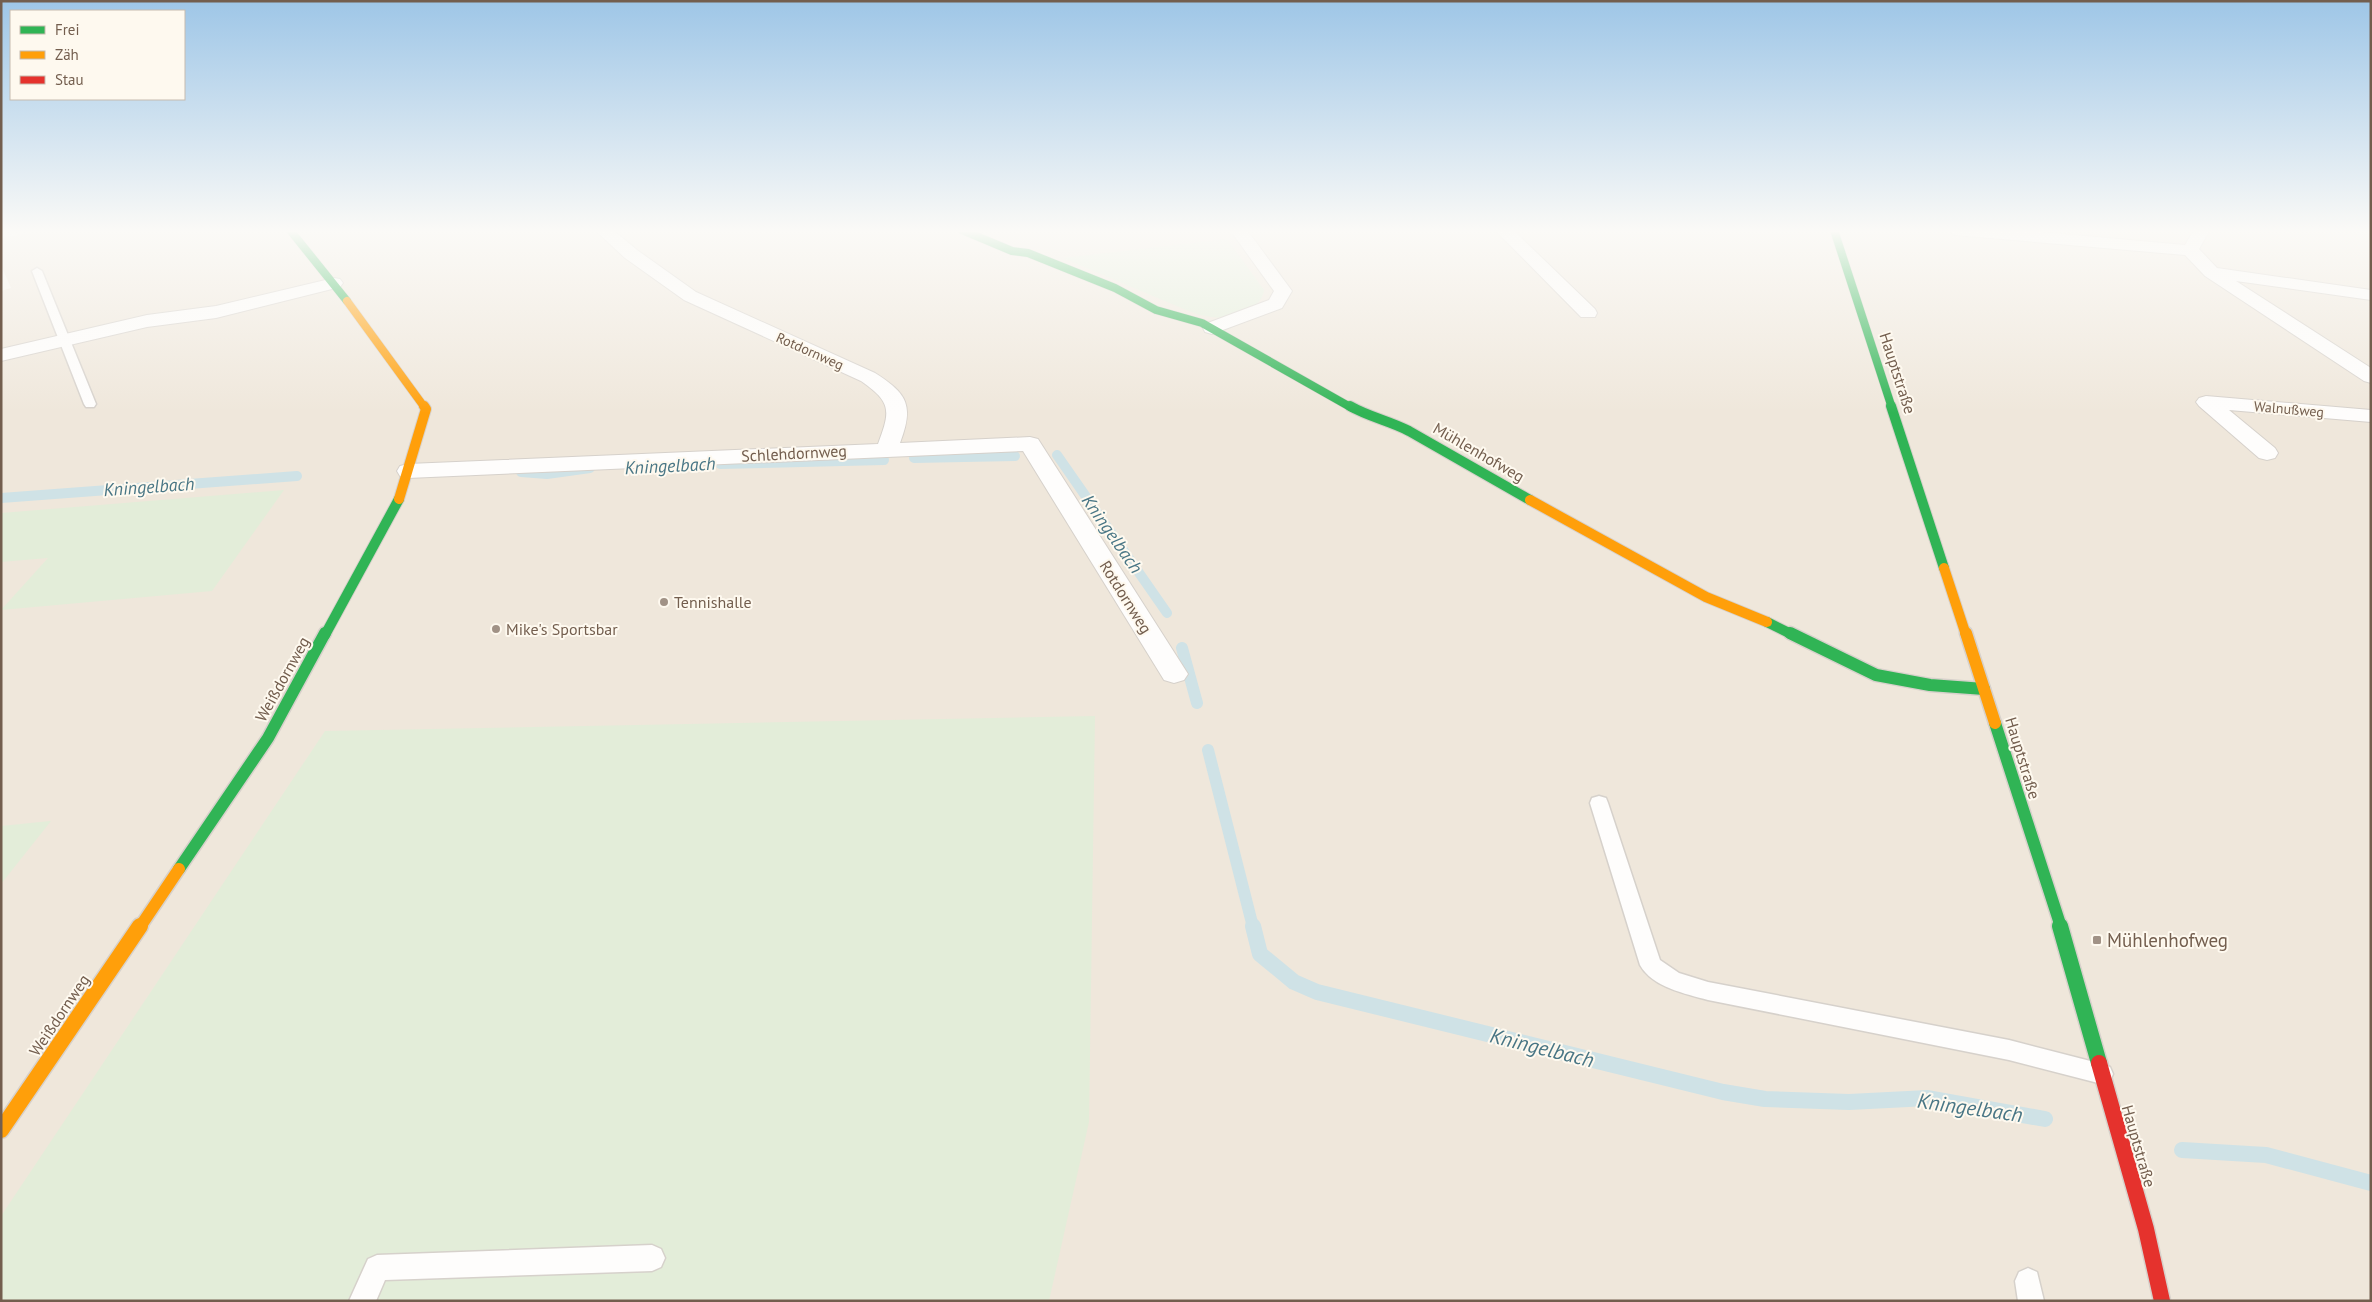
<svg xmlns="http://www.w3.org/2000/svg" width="2372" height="1302" font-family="'PT Sans',sans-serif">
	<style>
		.residential { fill: #efe7db }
		.green { fill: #e3edd9 }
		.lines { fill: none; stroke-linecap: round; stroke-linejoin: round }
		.stream-far2 { stroke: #cfe2e6; stroke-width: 10 }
		.stream-far1 { stroke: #cfe2e6; stroke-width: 12 }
		.stream { stroke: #cfe2e6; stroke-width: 16 }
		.lane-casing { stroke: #d6d1cb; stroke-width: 3 }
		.street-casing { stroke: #d6d1cb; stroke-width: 2 }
		.fast-far3-casing { stroke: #d7d1cb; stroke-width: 9 }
		.fast-far2-casing { stroke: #d7d1cb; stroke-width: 12 }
		.fast-far1-casing { stroke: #d7d1cb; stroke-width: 15 }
		.fast-casing { stroke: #d7d1cb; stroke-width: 19 }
		.slow-far3-casing { stroke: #d7d1cb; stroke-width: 9 }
		.slow-far2-casing { stroke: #d7d1cb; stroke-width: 12 }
		.slow-far1-casing { stroke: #d7d1cb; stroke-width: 15 }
		.slow-casing { stroke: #d7d1cb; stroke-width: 19 }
		.jam-casing { stroke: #d7d1cb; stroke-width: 19 }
		.lane { fill: #fefdfc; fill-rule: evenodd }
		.street { fill: #fefdfc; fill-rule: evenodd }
		.fast-far3 { stroke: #30b455; stroke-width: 8 }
		.fast-far2 { stroke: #30b455; stroke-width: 10 }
		.fast-far1 { stroke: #30b455; stroke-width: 12 }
		.fast { stroke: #30b455; stroke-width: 16 }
		.slow-far3 { stroke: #ff9f0a; stroke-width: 8 }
		.slow-far2 { stroke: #ff9f0a; stroke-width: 10 }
		.slow-far1 { stroke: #ff9f0a; stroke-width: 12 }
		.slow { stroke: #ff9f0a; stroke-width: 16 }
		.jam { stroke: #e5322d; stroke-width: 16 }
		.poi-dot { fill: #a19286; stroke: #fef9ef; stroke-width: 2 }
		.labels { text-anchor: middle; stroke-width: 4; stroke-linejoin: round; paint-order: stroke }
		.far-street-label { font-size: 14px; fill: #735e4e; stroke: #fef9ef }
		.street-label { font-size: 16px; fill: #735e4e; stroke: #fef9ef }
		.poi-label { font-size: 16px; fill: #735e4e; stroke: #fef9ef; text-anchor: start }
		.water-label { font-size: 18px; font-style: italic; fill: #497685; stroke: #fef9ef }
		.near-poi-label { font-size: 19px; fill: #735e4e; stroke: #fef9ef; text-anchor: start }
		.near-water-label { font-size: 21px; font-style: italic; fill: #497685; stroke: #fef9ef }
	</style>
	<rect width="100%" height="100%" fill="#f7f4ed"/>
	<!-- residential -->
	<path class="residential" d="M47,230H2371V1301H1V291L11,288L1,265V238Z"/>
	<!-- green -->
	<path class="green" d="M1227,239L1264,290C1261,313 1225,321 1205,316C1198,315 1192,312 1186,310L1063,258Z
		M284,490L212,591L1,610L48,558L1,562V513Z
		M1095,716L1089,1122L1049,1301H1V1216L325,731Z
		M50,821H51L1,884V826Z"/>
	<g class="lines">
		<!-- stream-far2 -->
		<path class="stream-far2" d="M1057,455L1167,613
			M914,458L1015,456
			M720,464L884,460
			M521,472L547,474L590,468
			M1,498L297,476"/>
		<!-- stream-far1 -->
		<path class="stream-far1" d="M1182,648L1197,703
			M1208,750L1253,927"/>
		<!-- stream -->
		<path class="stream" d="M1253,926L1260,954L1294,982L1317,992L1723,1092L1765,1099L1849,1102L1928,1098L2045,1119
			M2182,1150L2266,1155L2371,1183"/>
		<defs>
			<path id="lane" d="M37,268L42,271L96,404L94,407H86L84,404L32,271Z
				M1599,796L1606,798L1608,803L1660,960L1679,973L1708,982L2009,1040L2102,1064L2110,1067L2113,1074L2110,1081L2102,1084L2009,1060L1708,1000C1686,994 1652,987 1640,965L1590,803L1592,798Z
				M652,1245L661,1249L665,1258L661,1267L652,1271L385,1280L376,1301H349L368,1259L377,1255Z
				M2028,1268L2037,1272L2044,1301H2018L2015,1281L2019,1272Z"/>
			<path id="street" d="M595,230H613L637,250L696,292L875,373C908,394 914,406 900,443L1030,437L1038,439L1188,674L1184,680L1174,683L1164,680L1023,451L408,478L400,476L397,471L400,466L408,464L878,444C891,410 891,402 861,381L684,300L625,258Z
				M1230,230H1247L1292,291L1282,308L1212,334L1205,332L1203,328L1205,324L1269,300L1274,291Z
				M1495,230H1513L1595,309L1597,313L1595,317H1581Z
				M1947,230H2018L2185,245L2194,230H2210L2199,249L2217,268L2371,290V300L2236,281L2371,368V383L2364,381L2205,276L2185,255L1955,235Z
				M334,278L340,279L343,283L340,287L216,318L147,327L1,361V349L147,315L216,306Z
				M2206,396L2371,410V422L2229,410L2275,448L2278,453L2275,458L2267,460L2259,458L2199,406L2196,402L2199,398Z"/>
			<path id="fast-far3" d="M290,230L347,301
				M962,230L1012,251L1028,253L1115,288L1156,310L1202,323L1352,408
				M1834,230L1892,408"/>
			<path id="fast-far2" d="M1350,406C1369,417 1390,421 1409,431L1530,500
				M1891,406L1944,568
				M1767,622L1793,635
				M325,635L399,499"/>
			<path id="fast-far1" d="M1790,633L1876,675L1930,685L1984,689
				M1995,723L2061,927
				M179,869L268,738L325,633"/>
			<path id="fast" d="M2060,926L2099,1063"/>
			<path id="slow-far3" d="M347,301L425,408"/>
			<path id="slow-far2" d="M399,499L426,409L424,406
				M1530,500L1706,597L1767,622
				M1944,568L1966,635"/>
			<path id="slow-far1" d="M1966,633L1995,723
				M140,927L179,869"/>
			<path id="slow" d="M1,1130L140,926"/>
			<path id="jam" d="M2099,1063L2146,1229L2162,1301"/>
		</defs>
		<!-- lane casing -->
		<use href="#lane" class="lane-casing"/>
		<!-- street casing -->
		<use href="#street" class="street-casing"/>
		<!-- fast-far3 casing -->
		<use href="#fast-far3" class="fast-far3-casing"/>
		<!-- fast-far2 casing -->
		<use href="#fast-far2" class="fast-far2-casing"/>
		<!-- fast-far1 casing -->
		<use href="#fast-far1" class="fast-far1-casing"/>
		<!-- fast casing -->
		<use href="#fast" class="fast-casing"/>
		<!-- slow-far3 casing -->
		<use href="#slow-far3" class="slow-far3-casing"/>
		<!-- slow-far2 casing -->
		<use href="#slow-far2" class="slow-far2-casing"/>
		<!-- slow-far1 casing -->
		<use href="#slow-far1" class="slow-far1-casing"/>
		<!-- slow casing -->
		<use href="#slow" class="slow-casing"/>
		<!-- jam casing -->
		<use href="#jam" class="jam-casing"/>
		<!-- lane -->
		<use href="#lane" class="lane"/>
		<!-- street -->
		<use href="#street" class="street"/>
		<!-- fast-far3 -->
		<use href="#fast-far3" class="fast-far3"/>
		<!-- fast-far2 -->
		<use href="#fast-far2" class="fast-far2"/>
		<!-- fast-far1 -->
		<use href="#fast-far1" class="fast-far1"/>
		<!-- fast -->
		<use href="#fast" class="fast"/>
		<!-- slow-far3 -->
		<use href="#slow-far3" class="slow-far3"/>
		<!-- slow-far2 -->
		<use href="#slow-far2" class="slow-far2"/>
		<!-- slow-far1 -->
		<use href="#slow-far1" class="slow-far1"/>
		<!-- slow -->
		<use href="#slow" class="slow"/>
		<!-- jam -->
		<use href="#jam" class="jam"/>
	</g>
	<!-- sky -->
	<linearGradient id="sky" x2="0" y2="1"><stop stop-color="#9ec6e7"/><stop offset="0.56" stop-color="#fbfaf7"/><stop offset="1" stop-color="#fbfaf7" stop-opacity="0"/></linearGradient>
	<rect width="2372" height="413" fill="url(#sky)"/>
	<!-- markers -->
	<g class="poi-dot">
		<circle cx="664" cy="602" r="5"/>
		<circle cx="496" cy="629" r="5"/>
		<rect x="2092" y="935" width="10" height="10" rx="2.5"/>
	</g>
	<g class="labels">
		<!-- far-street labels -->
		<g class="far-street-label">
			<text transform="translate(810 351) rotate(24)" y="5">Rotdornweg</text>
			<text transform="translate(2289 409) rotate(5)" y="5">Walnußweg</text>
		</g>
		<!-- street labels -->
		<g class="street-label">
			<text transform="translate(1898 373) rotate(72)" y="6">Hauptstraße</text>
			<text transform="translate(1479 452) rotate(30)" y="6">Mühlenhofweg</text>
			<text transform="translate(794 453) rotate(-3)" y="6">Schlehdornweg</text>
			<text transform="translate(1126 597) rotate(58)" y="6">Rotdornweg</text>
			<text transform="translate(282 679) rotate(-61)" y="6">Weißdornweg</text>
			<text transform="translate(2023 758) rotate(73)" y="6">Hauptstraße</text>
			<text transform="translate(59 1015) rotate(-56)" y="6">Weißdornweg</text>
			<text transform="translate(2139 1146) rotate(74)" y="6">Hauptstraße</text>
		</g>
		<!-- poi labels -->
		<g class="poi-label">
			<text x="674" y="608">Tennishalle</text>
			<text x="506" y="635">Mike's Sportsbar</text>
		</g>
		<!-- water labels -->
		<g class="water-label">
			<text transform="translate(670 466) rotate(-3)" y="6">Kningelbach</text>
			<text transform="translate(149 487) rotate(-4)" y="6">Kningelbach</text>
			<text transform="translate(1112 534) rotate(55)" y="6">Kningelbach</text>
		</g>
		<!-- near-poi labels -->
		<g class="near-poi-label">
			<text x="2107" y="947">Mühlenhofweg</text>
		</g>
		<!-- near-water labels -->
		<g class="near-water-label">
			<text transform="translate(1542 1048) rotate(14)" y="7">Kningelbach</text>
			<text transform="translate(1970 1108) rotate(8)" y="7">Kningelbach</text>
		</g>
	</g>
	<!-- border -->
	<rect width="2372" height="1302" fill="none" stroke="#735e4e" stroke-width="5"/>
	<!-- legend -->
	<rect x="10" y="10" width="175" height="90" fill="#fef9ef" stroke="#c6bbaf"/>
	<rect x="20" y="26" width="25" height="8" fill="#30b455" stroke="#c6bbaf"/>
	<text x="55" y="35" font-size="15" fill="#735e4e">Frei</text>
	<rect x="20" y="51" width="25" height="8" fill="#ff9f0a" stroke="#c6bbaf"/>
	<text x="55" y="60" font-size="15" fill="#735e4e">Zäh</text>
	<rect x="20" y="76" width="25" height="8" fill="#e5322d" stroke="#c6bbaf"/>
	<text x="55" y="85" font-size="15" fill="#735e4e">Stau</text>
</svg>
